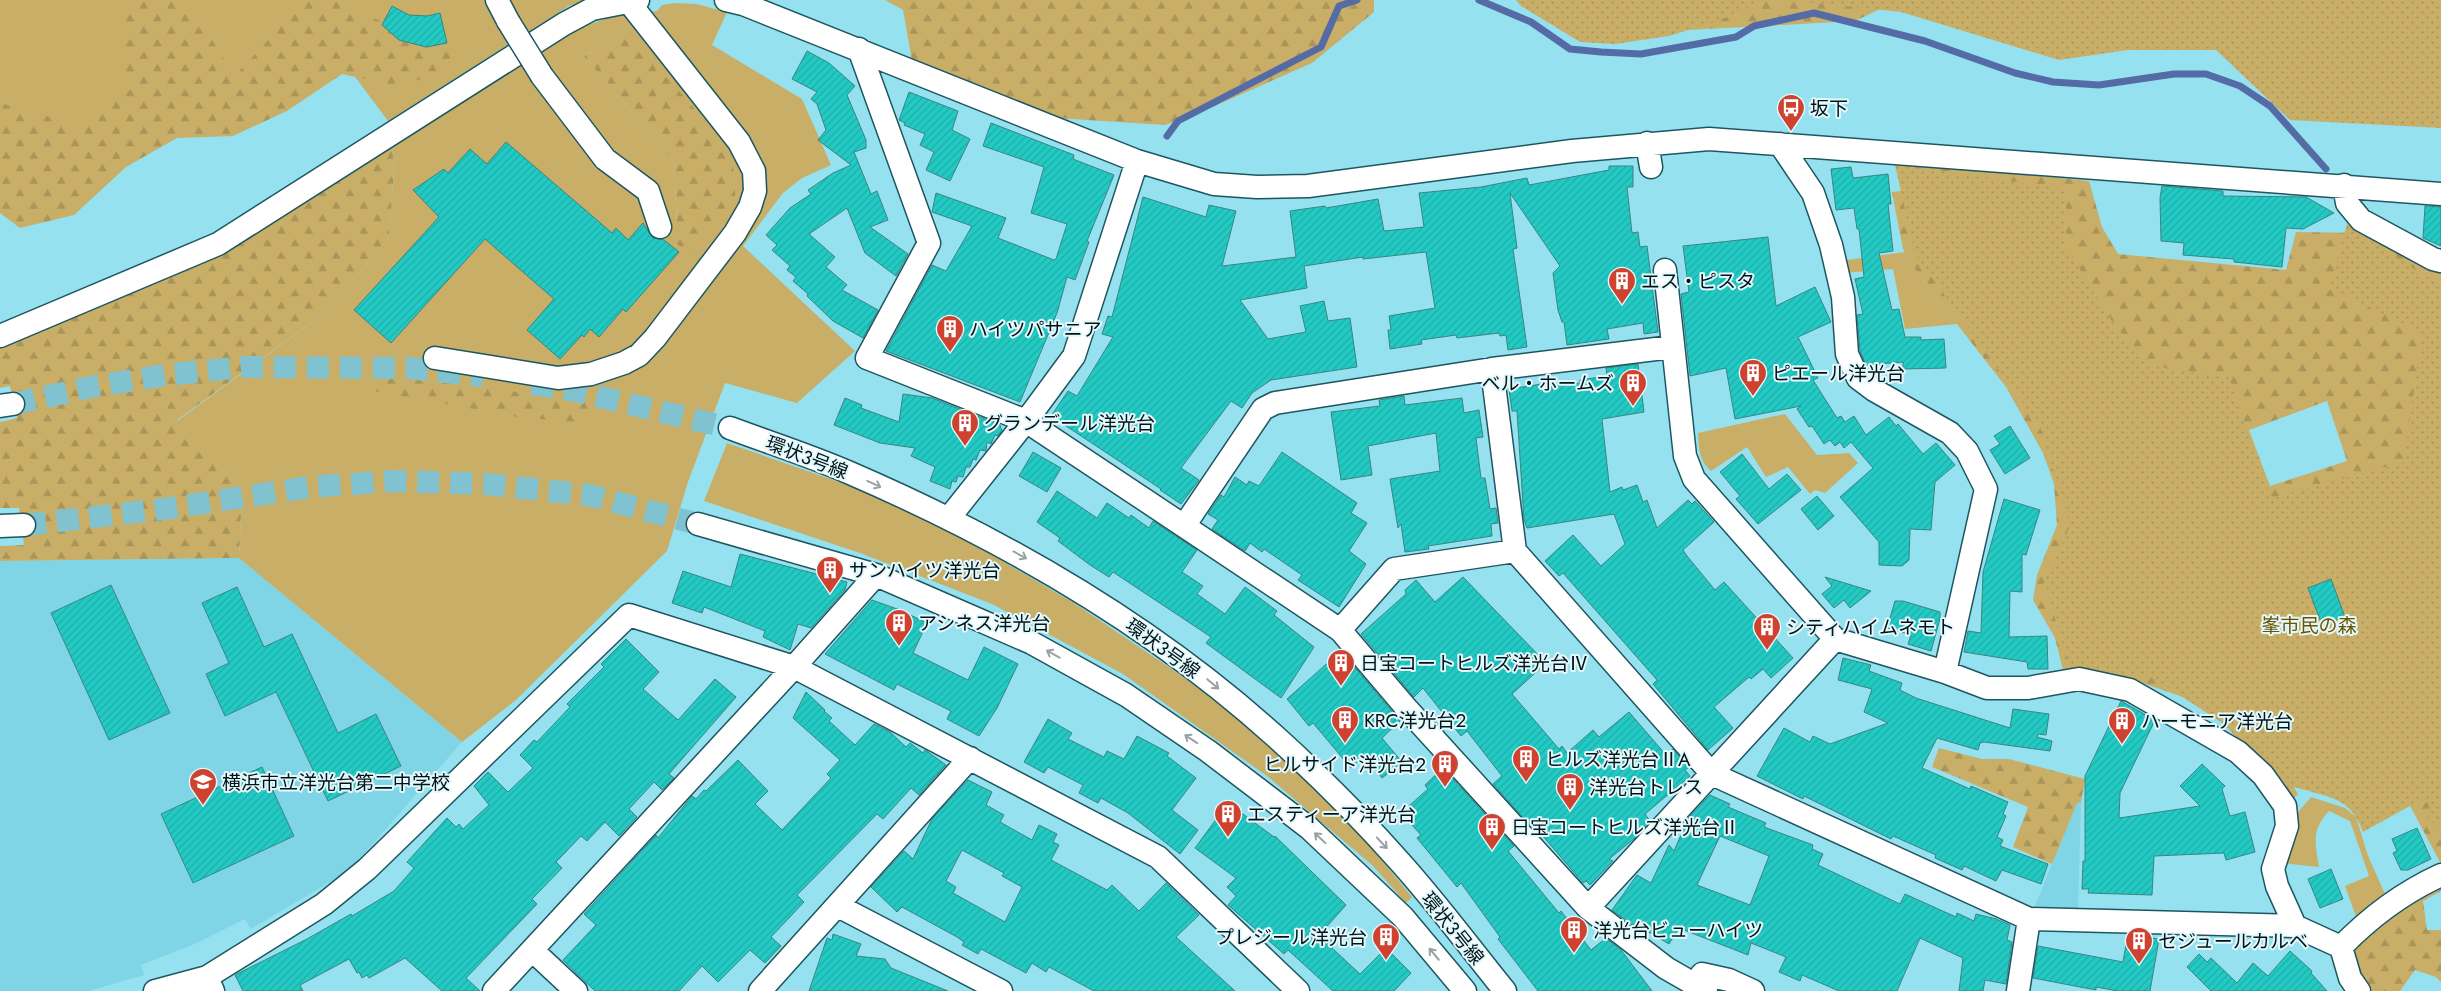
<svg xmlns="http://www.w3.org/2000/svg" width="2441" height="991" font-family="Jost,'Noto Sans JP',sans-serif">
	<style>
		.built { fill: #7fd5e5 }
		.grass { fill: #c8ae67; fill-rule: evenodd }
		.forest { fill: url(#forest-firs); fill-rule: evenodd }
		.park { fill: url(#park-dots) }
		.lines { fill: none; stroke-linecap: round; stroke-linejoin: round }
		.stream { stroke: #556ba6; stroke-width: 7 }
		.building { fill: url(#building-hatch); stroke: #388682; fill-rule: evenodd }
		.minor-tunnel { stroke: #80c2cf; stroke-width: 22; stroke-dasharray: 22 11; stroke-linecap: butt }
		.minor-casing { stroke: #1c5761; stroke-width: 25 }
		.minor { stroke: #fff; stroke-width: 22 }
		.minor-bridge-casing { stroke: #1c5761; stroke-width: 25; stroke-linecap: butt }
		.minor-bridge { stroke: #fff; stroke-width: 22 }
		.oneway { stroke: #99a1a2 }
		.labels { text-anchor: middle; stroke-width: 4; stroke-linejoin: round; paint-order: stroke }
		.poi-label { font-size: 19px; fill: #001317; stroke: #e3f8fc; text-anchor: start }
		.street-label { font-size: 19px; fill: #001317; stroke: #e3f8fc }
		.park-label { font-size: 19px; fill: #6b5400; stroke: #e3f8fc }
	</style>
	<defs>
		<pattern id="forest-firs" width="22" height="20" patternUnits="userSpaceOnUse" patternTransform="scale(1.25)"><rect width="22" height="20" fill="#c8ae67"/><path d="M5 1l3.5 6h-7zM16 11l3.5 6h-7z" fill="#aa9559"/></pattern>
		<pattern id="park-dots" width="8" height="8" patternUnits="userSpaceOnUse" patternTransform="scale(1.25)"><rect width="8" height="8" fill="#c8ae67"/><path d="M2 2h.1M6 6h.1" fill="none" stroke="#aa9559" stroke-width="1.8" stroke-linecap="round"/></pattern>
		<pattern id="building-hatch" width="6" height="6" patternUnits="userSpaceOnUse" patternTransform="scale(1.25)"><rect width="6" height="6" fill="#23cac4"/><path d="M-1 1l2-2M0 6l6-6M5 7l2-2" fill="none" stroke="#1eada8"/></pattern>
	</defs>
	<rect width="100%" height="100%" fill="#96e1ef"/>
	<!-- built -->
	<path class="built" d="M239,558L462,742L350,870L251,929L245,919L197,943L141,965L144,975L89,991H0V561Z
		M2077,802H2081L2078,911L2035,906Z"/>
	<!-- grass -->
	<path class="grass" d="M0,0H588L569,6L388,121L344,62L143,134L0,116Z
		M675,3L696,4L727,12L712,45L802,99L831,165L802,178L783,193L743,246L855,351L797,403L725,383L688,482L667,551L516,700L462,742L239,558L242,492L177,421L326,312L389,238L394,170L392,146L580,28L616,15L657,11L662,5ZM626,30L736,206L677,224L674,162L584,56Z
		M1905,252L1918,274L1957,324L1905,329L1893,269L1843,273L1840,261Z
		M1785,414L1817,455L1849,453L1858,463L1825,493L1815,490L1810,494L1788,467L1766,477L1747,447L1711,471C1699,460 1699,449 1698,433Z
		M727,443L874,494L982,549L1074,603L1182,676L1269,742L1343,813L1412,897L1406,903L1372,865L1267,776L1123,674L992,604L860,553L704,501Z
		M2311,797L2345,808L2356,817L2368,856L2386,896L2357,919L2345,886L2369,876L2350,821L2329,811C2311,830 2315,843 2319,867L2281,863L2294,817Z"/>
	<!-- forest -->
	<path class="forest" d="M127,0H186L235,76L305,0H330L350,6L400,31L462,58L404,87L342,74L287,111L233,136L177,138L126,167L74,215L20,228L0,213V103L79,125L126,77L124,25Z
		M885,0H1374V12L1312,63L1201,112L1165,125L1041,117L913,66L903,10Z
		M1543,0H1899L1855,21L1577,36Z
		M626,30L732,152L736,206L690,256L670,237L677,224L674,162L584,56Z
		M392,146L394,170L389,238L326,312L177,420L242,492L239,558L0,561V546L24,545L19,508H0V422L17,418L10,386L0,388V346Z
		M1904,161L2089,181L2102,227L2118,254L2286,270L2296,232L2365,233L2441,267V864L2407,800L2272,752L2298,794L2291,801L2274,772L2206,705L2131,679L2063,670L2055,638L2033,600L2037,575L2057,525L2054,484L2043,453L2006,387L1918,274L1903,249L1892,192L1908,190ZM2327,401L2347,461L2270,486L2249,430Z
		M387,372L590,403L583,423L518,417L367,390Z
		M1939,748L1982,759H2009L2085,779L2081,802L2077,803L2052,864L2013,847L2028,807L1932,767Z
		M2441,881V891L2423,901L2427,930H2441V982L2436,977L2415,970L2400,991H2367L2351,962L2352,944Z"/>
	<!-- park -->
	<path class="park" d="M1516,0H1764L1720,20L1669,36L1615,44L1580,42L1521,6Z
		M1787,0H2441V128L2290,120L2216,50H2128L2059,60L1901,12Z
		M1895,165L2066,189V247L2117,329L2154,366L2229,377L2271,498L2404,462L2422,333L2330,288L2347,224L2426,277L2441,279V830L2424,814L2431,806L2426,797L2363,832C2350,796 2329,798 2295,787L2290,796L2224,724L2153,678L2069,665L2044,582L2070,526L2041,429L1915,254Z"/>
	<g class="lines">
		<!-- stream -->
		<path class="stream" d="M1479,0L1531,22L1570,49L1601,52L1641,54L1736,37L1754,26L1814,13L1925,41L2015,73L2053,82L2099,85L2174,74H2206L2240,86L2270,106L2326,169
			M1167,136L1178,121L1321,47L1339,6L1357,0"/>
	</g>
	<!-- building -->
	<path class="building" d="M392,6L409,15L427,16L440,13L447,43L426,47L399,40L382,25Z
		M807,51L829,63L855,86L847,95L866,140V148L854,152L871,194L877,191L888,220L870,227L908,254L896,276L865,253L847,208L809,234L835,257L826,267L847,285L842,290L878,310L863,338L833,321L807,296L808,294L793,281L796,277L787,270L790,266L772,250L777,245L766,235L790,208L811,194L808,190L833,173L851,165L818,140L826,130L817,104L811,99L817,92L792,79Z
		M909,92L958,111L952,130L970,139L950,181L926,170L934,152L920,145L925,134L904,125L905,123L899,120Z
		M991,123L1074,155L1073,159L1114,175L1087,241L1089,242L1075,280L1067,277L1057,313L1020,402L886,351L932,265L946,271L972,226L932,212L936,193L1006,218L998,238L1054,260L1056,259L1067,224L1031,213L1044,167L983,146Z
		M506,142L612,233L616,228L628,240L643,223L652,237L664,240L679,252L626,312L623,309L599,337L590,329L584,337L582,335L560,359L527,330L554,299L485,239L391,343L354,310L439,217L413,190L444,169L448,173L470,149L487,164Z
		M1609,166H1633V187H1627L1632,233L1638,232L1640,247L1647,246L1658,332L1644,334L1643,323L1607,329L1609,339L1567,345L1564,322H1562L1558,310L1553,273L1560,266L1510,193L1517,248L1513,249L1527,347L1508,350L1506,335L1500,336L1499,333L1457,338L1456,335L1421,340L1422,344L1390,349L1388,330H1391L1389,316L1435,308L1426,252L1363,259V257L1304,266L1307,288L1240,300L1268,339L1306,332L1300,306L1324,301L1328,321L1350,318L1357,367L1271,380L1252,393L1242,408L1231,401L1181,468L1199,480L1181,504L1160,490L1161,489L1051,416L1068,391L1077,396L1113,337L1102,334L1108,316L1112,317L1143,197L1206,217L1209,205L1236,211L1222,266L1296,257L1290,211L1325,206L1326,208L1378,199L1384,231L1424,227L1419,193L1481,187L1527,178L1529,185L1609,170Z
		M1851,167L1853,178L1888,174L1891,204H1888L1893,251L1879,253L1892,310L1899,309L1905,337H1921V340L1944,339L1946,368L1903,369V362L1866,365L1860,351L1857,315L1863,314L1855,279L1864,277L1859,229H1857L1854,208L1836,210L1831,169Z
		M2162,186L2223,191V196L2306,197L2334,213L2303,229L2286,228L2282,267L2234,262V259L2183,255L2184,243L2161,241L2160,198Z
		M2425,206L2441,207V246L2423,238Z
		M1768,237L1776,306L1815,287L1831,322L1798,337L1818,378L1813,380L1837,418L1841,416L1845,422L1854,416L1866,435L1889,417L1896,426L1898,424L1923,454L1936,443L1955,465L1935,482L1931,530L1910,529L1909,560L1902,566L1879,565V542L1840,497L1873,468L1851,442L1844,448L1840,442L1835,446L1830,440L1824,444L1812,426L1809,427L1797,409L1801,406L1735,419L1726,368L1690,376L1681,294L1689,292L1683,246Z
		M1638,364L1644,412L1602,419L1610,492L1622,487L1623,490L1637,485L1643,502L1647,500L1657,528L1688,500L1692,504L1695,501L1714,522L1683,550L1687,556L1715,590L1724,582L1793,658L1771,678L1763,669L1751,679L1749,677L1714,707L1733,728L1708,750L1653,684L1657,680L1563,573L1559,576L1545,561L1573,535L1601,566L1625,544L1614,514L1527,528L1524,520L1517,411H1512L1509,389L1542,384V388L1580,383V380L1607,376L1606,368Z
		M903,394L932,398L1000,425L1002,431L998,436L995,435L991,444L987,442L986,451L980,450L976,460L973,459L970,467H966L963,477L958,476L956,482L952,481L950,489L930,481L935,467L911,456L915,448L880,443L834,425L845,398L862,405L861,408L899,422Z
		M1404,396L1405,405L1462,398L1464,413L1479,410L1483,437L1476,438L1481,478H1485L1490,509L1496,508L1498,523L1491,524L1492,536L1428,546L1429,549L1405,552L1401,524L1398,528L1390,479L1440,471L1436,433L1368,446L1372,475L1341,480L1331,412L1380,406L1379,400Z
		M2010,426L2030,458L2005,474L1990,450L2000,444L1994,436Z
		M1033,452L1061,468L1047,492L1019,476Z
		M1282,452L1357,503L1351,513L1367,523L1349,551L1366,564L1339,607L1298,580L1302,575L1264,549L1262,552L1250,543L1245,551L1212,529L1218,520L1208,514L1221,495L1224,497L1235,477L1247,485L1249,481L1259,486Z
		M1742,454L1769,489L1787,474L1801,490L1758,524L1736,499L1740,496L1720,472Z
		M1057,491L1097,518L1107,503L1129,518L1131,515L1149,528L1153,521L1197,550L1182,572L1203,586L1197,594L1225,614L1245,587L1277,611L1274,615L1314,647L1281,698L1206,643L1211,637L1113,572L1109,577L1090,565L1058,541L1060,538L1037,522Z
		M1817,496L1834,516L1818,530L1801,509Z
		M2004,499L2040,510L2026,555L2022,554V592L2010,591L2009,637L2047,636L2048,669H2028L2027,662L1964,652L1968,631L1981,633L1983,572Z
		M740,554L847,582L845,590L811,628L798,624L790,650L763,637L765,631L704,607L702,613L672,603L683,571L731,587Z
		M1463,577L1546,663L1512,694L1559,749L1562,746L1567,753L1593,730L1599,737L1629,712L1666,755L1673,749L1689,767L1685,770L1690,776L1645,814L1650,821L1635,838L1609,859L1613,861L1590,885L1586,881L1583,883L1536,828L1534,830L1493,784L1502,776L1467,731L1461,736L1423,688L1414,697L1361,634L1406,594L1405,590L1416,580L1435,602Z
		M1825,577L1871,591L1850,608L1844,600L1834,608L1822,594L1832,586Z
		M2331,579L2345,617L2322,625L2308,588Z
		M111,585L170,713L109,740L51,613Z
		M237,587L264,647L292,634L338,733L376,714L401,766L328,801L276,692L225,716L206,674L229,663L202,603Z
		M872,600L900,610L927,623L913,653L968,680L984,647L1018,664L997,708L979,736L947,719L951,711L897,684L894,690L825,654Z
		M1895,601H1903L1940,612V619L1931,651L1908,644L1911,635L1887,628Z
		M626,639L659,672L643,689L678,720L715,679L736,697L669,774L674,778L662,790L654,782L629,809L637,817L619,836L605,822L587,841L581,836L556,862L562,868L532,899L537,904L466,978L480,991H442L405,958L369,978L367,975L362,978L359,972L357,973L349,959L300,985L303,991H243L235,975L307,939L351,914L352,916L394,891L414,868L407,862L447,818L456,827L459,824L463,829L489,805L474,786L488,772L508,792L533,768L520,755L534,740L537,742L570,707L567,704L604,667L601,664Z
		M1341,651L1400,721L1382,738L1402,762L1382,778L1365,756L1351,768L1313,723L1309,726L1287,699Z
		M1843,658L1871,665L1869,671L1902,683L1900,690L1916,698L2010,728L2013,709L2049,714L2046,735L2038,734L2037,737L2052,741L2050,751L1984,742L1980,743L1978,750L1937,738L1922,768L1970,789L1971,786L2008,802L2003,814L2006,816L1997,837L2003,840L2000,846L2048,864L2041,884L2002,870L1996,881L1964,866L1962,870L1935,858L1936,855L1893,836L1891,839L1804,796L1803,799L1757,776L1784,728L1810,742L1813,736L1830,744L1888,723L1864,712L1872,689L1838,680Z
		M806,692L825,710L824,711L832,718L829,721L855,745L874,724L890,732L906,747L910,743L923,753L925,750L946,765L919,795L911,788L883,819L877,814L797,895L804,902L771,937L781,946L765,963L750,950L718,982L702,966L679,991H595L563,960L596,925L584,914L656,835L658,838L692,796L696,799L704,790L706,791L738,760L768,791L755,804L782,830L831,778L827,774L840,760L793,718Z
		M2121,701L2155,720L2120,793L2119,818L2200,806L2180,786L2202,764L2225,786L2222,789L2230,816L2245,812L2255,852L2226,860L2224,853L2154,856L2152,895L2088,893L2089,889H2082L2083,861H2085V776Z
		M1048,719L1072,733L1068,739L1104,757L1107,751L1124,759L1137,736L1169,753L1167,756L1196,778L1172,810L1198,830L1180,854L1128,813L1101,798L1098,803L1079,793L1083,785L1048,767L1044,773L1024,762Z
		M262,767L294,836L193,883L161,814Z
		M1443,768L1514,846L1508,851L1559,913L1561,911L1591,950L1606,938L1621,950L1652,991H1538L1498,939L1500,937L1461,883L1457,887L1417,838L1421,835L1401,813L1428,789L1425,785Z
		M968,780L992,792L986,805L1004,815L1000,822L1032,840L1039,825L1057,834L1053,842L1059,845L1051,860L1107,890L1112,885L1139,911L1166,883L1199,915L1176,937L1235,991H1094L1049,967L1046,972L1032,963L1026,973L981,949L978,954L962,945L964,942L957,937L902,907L897,912L871,887L904,851L913,859L932,819ZM962,850L1004,873L1002,876L1022,887L1005,922L953,893L956,887L946,881Z
		M1710,795L1730,804L1728,807L1766,823L1764,827L1813,845L1812,849L1823,854L1818,865L1900,904L1905,894L1956,917L1957,913L1974,921L1976,914L1996,919L2010,925L2007,940L2012,942L2006,984L1985,980L1983,991H1959L1963,958L1920,938L1897,991H1839L1802,975L1800,981L1779,972L1786,957L1751,943L1748,955L1679,928L1669,944L1637,925L1635,927L1612,910L1637,875L1651,883L1669,845L1674,851L1689,817ZM1720,836L1769,856L1750,905L1697,885Z
		M1228,803L1274,837L1275,836L1346,905L1322,932L1335,944L1332,948L1360,974L1386,948L1411,973L1394,991H1333L1288,950L1284,954L1228,905L1236,896L1227,887L1236,878L1195,848Z
		M2417,828L2431,859L2408,870H2401L2393,853L2397,851L2392,839Z
		M2331,869L2343,899L2320,908L2308,879Z
		M833,934L861,944L856,956L885,959L891,968L948,991H809L827,938L832,940Z
		M2131,935L2159,939L2150,991H2118L2096,987V990L2033,978L2038,946L2123,962L2127,939H2130Z
		M2290,951L2312,971L2311,973L2327,991H2211L2187,967L2199,954L2207,962L2211,958L2237,983L2253,963L2268,976Z"/>
	<g class="lines">
		<!-- minor-tunnel -->
		<path class="minor-tunnel" d="M532,384L571,390L730,428
			M13,404L90,387L165,375L243,367L409,368L483,376
			M24,525L171,508L309,487L393,481L486,484L589,495L698,524"/>
		<defs>
			<path id="minor" d="M497,0L508,21
				M726,0L743,4L1137,161L1214,184L1257,187L1308,186L1572,151L1709,139L2441,194
				M859,49L929,243L867,358L1026,421L1184,526L1263,409L1275,403L1492,369L1515,551L1712,774L2029,919L2295,926L2341,947L2350,978L2359,991
				M542,76L605,159L648,191L660,227
				M1647,143L1651,167
				M1780,144L1813,193L1831,245L1843,297L1847,354L1858,378L1874,390L1950,433L1967,451L1986,489L1945,672
				M2344,185L2347,203L2361,220L2433,259L2441,261
				M1665,270L1685,456L1694,479L1835,639L1945,672L1987,688H2028L2079,679L2130,690L2238,752L2263,775L2285,806L2287,826L2273,869L2277,886L2295,926
				M0,336L218,244L564,24L592,9L638,0
				M435,358L558,378L591,374L624,363L639,355L655,338L735,233L750,207L755,191L754,171L739,142L628,1
				M1492,369L1672,347
				M0,406L13,404
				M730,428C770,443 811,456 850,473C1003,539 1151,624 1276,737C1319,776 1361,818 1400,862C1437,903 1470,948 1505,991
				M949,518L1026,421L1074,356L1137,161
				M698,524L876,575L1032,643L1126,695L1208,751L1309,828L1403,917L1465,991
				M0,526L24,525
				M1184,526L1340,630L1408,710L1588,908L1666,968L1706,991
				M876,575L794,667L1158,857L1298,991
				M1340,630L1394,569L1515,551
				M838,906L1001,991
				M1588,908L1835,639
				M2341,947C2369,918 2404,892 2441,875
				M532,950L576,991
				M1695,985L1702,974L1729,980L1753,991
				M155,991L207,977
				M213,991L207,977L324,904L367,869L629,615L794,667L494,991
				M760,991L970,758
				M2018,991L2029,919"/>
		</defs>
		<!-- minor casing -->
		<use href="#minor" class="minor-casing"/>
		<!-- minor -->
		<use href="#minor" class="minor"/>
		<defs>
			<path id="minor-bridge" d="M508,21L542,76"/>
		</defs>
		<!-- minor-bridge casing -->
		<use href="#minor-bridge" class="minor-bridge-casing"/>
		<!-- minor-bridge -->
		<use href="#minor-bridge" class="minor-bridge"/>
	</g>
	<!-- one-way arrows -->
	<defs><path id="oneway-shaft" d="M-6 0H5M1.5-3L5.5 0L1.5 3" fill="none" stroke-width="1.6" stroke-linecap="round" stroke-linejoin="round" transform="scale(1.25)"/></defs>
	<g class="oneway">
		<use href="#oneway-shaft" transform="translate(874 484) rotate(25)"/>
		<use href="#oneway-shaft" transform="translate(1020 555) rotate(29)"/>
		<use href="#oneway-shaft" transform="translate(1053 654) rotate(-151)"/>
		<use href="#oneway-shaft" transform="translate(1213 684) rotate(40)"/>
		<use href="#oneway-shaft" transform="translate(1191 739) rotate(-146)"/>
		<use href="#oneway-shaft" transform="translate(1320 838) rotate(-137)"/>
		<use href="#oneway-shaft" transform="translate(1382 843) rotate(47)"/>
		<use href="#oneway-shaft" transform="translate(1434 954) rotate(-130)"/>
	</g>
	<!-- icons -->
	<defs>
		<symbol id="bus-pin" viewBox="-11 -11 22 30"><path d="M0 17L-7.5 6A9.5 9.5 0 1 1 7.5 6Z" fill="#ce422f" stroke="#e3f8fc"/><path d="M-5-6H5V4H4V6H2V4H-2V6H-4V4H-5ZM-3.5-4V0h7V-4ZM-3.5 1.2v1.5H-2V1.2ZM2 1.2v1.5H3.5V1.2Z" fill="#fff"/></symbol>
		<symbol id="building-pin" viewBox="-11 -11 22 30"><path d="M0 17L-7.5 6A9.5 9.5 0 1 1 7.5 6Z" fill="#ce422f" stroke="#e3f8fc"/><path d="M-4-6H4V6H1V3H-1V6H-4ZM-2.5-4.3h1.7v1.8h-1.7ZM.8-4.3h1.7v1.8H.8ZM-2.5-1h1.7V.8h-1.7ZM.8-1h1.7V.8H.8Z" fill="#fff"/></symbol>
		<symbol id="school-pin" viewBox="-11 -11 22 30"><path d="M0 17L-7.5 6A9.5 9.5 0 1 1 7.5 6Z" fill="#ce422f" stroke="#e3f8fc"/><path d="M0-5L7-2L0 1L-7-2ZM-4 1L0 2.5L4 1V4Q0 6-4 4Z" fill="#fff"/></symbol>
	</defs>
	<g fill-rule="evenodd">
		<use href="#bus-pin" x="1775" y="92" width="32" height="43"/>
		<use href="#building-pin" x="1606" y="265" width="32" height="43"/>
		<use href="#building-pin" x="934" y="313" width="32" height="43"/>
		<use href="#building-pin" x="1737" y="357" width="32" height="43"/>
		<use href="#building-pin" x="1617" y="367" width="32" height="43"/>
		<use href="#building-pin" x="949" y="407" width="32" height="43"/>
		<use href="#building-pin" x="814" y="554" width="32" height="43"/>
		<use href="#building-pin" x="883" y="607" width="32" height="43"/>
		<use href="#building-pin" x="1751" y="611" width="32" height="43"/>
		<use href="#building-pin" x="1325" y="647" width="32" height="43"/>
		<use href="#building-pin" x="1329" y="704" width="32" height="43"/>
		<use href="#building-pin" x="2106" y="705" width="32" height="43"/>
		<use href="#building-pin" x="1510" y="743" width="32" height="43"/>
		<use href="#building-pin" x="1429" y="748" width="32" height="43"/>
		<use href="#school-pin" x="187" y="766" width="32" height="43"/>
		<use href="#building-pin" x="1554" y="771" width="32" height="43"/>
		<use href="#building-pin" x="1212" y="798" width="32" height="43"/>
		<use href="#building-pin" x="1476" y="811" width="32" height="43"/>
		<use href="#building-pin" x="1558" y="914" width="32" height="43"/>
		<use href="#building-pin" x="1370" y="921" width="32" height="43"/>
		<use href="#building-pin" x="2123" y="925" width="32" height="43"/>
	</g>
	<g class="labels">
		<!-- poi labels -->
		<g class="poi-label">
			<text x="1810" y="115">坂下</text>
			<text x="1641" y="288">エス・ピスタ</text>
			<text x="969" y="336">ハイツパサニア</text>
			<text x="1772" y="380">ピエール洋光台</text>
			<text x="1614" y="390" text-anchor="end">ベル・ホームズ</text>
			<text x="984" y="430">グランデール洋光台</text>
			<text x="849" y="577">サンハイツ洋光台</text>
			<text x="918" y="630">アシネス洋光台</text>
			<text x="1786" y="634">シティハイムネモト</text>
			<text x="1360" y="670">日宝コートヒルズ洋光台Ⅳ</text>
			<text x="1364" y="727">KRC洋光台2</text>
			<text x="2141" y="728">ハーモニア洋光台</text>
			<text x="1545" y="766">ヒルズ洋光台ⅡA</text>
			<text x="1426" y="771" text-anchor="end">ヒルサイド洋光台2</text>
			<text x="222" y="789">横浜市立洋光台第二中学校</text>
			<text x="1589" y="794">洋光台トレス</text>
			<text x="1247" y="821">エスティーア洋光台</text>
			<text x="1511" y="834">日宝コートヒルズ洋光台Ⅱ</text>
			<text x="1593" y="937">洋光台ビューハイツ</text>
			<text x="1367" y="944" text-anchor="end">プレジール洋光台</text>
			<text x="2158" y="948">セジュールカルベ</text>
		</g>
		<!-- street labels -->
		<g class="street-label">
			<text transform="translate(807 457) rotate(21)" y="7">環状3号線</text>
			<text transform="translate(1163 648) rotate(36)" y="7">環状3号線</text>
			<text transform="translate(1453 928) rotate(51)" y="7">環状3号線</text>
		</g>
		<!-- park labels -->
		<g class="park-label">
			<text x="2309" y="632">峯市民の森</text>
		</g>
	</g>
</svg>
